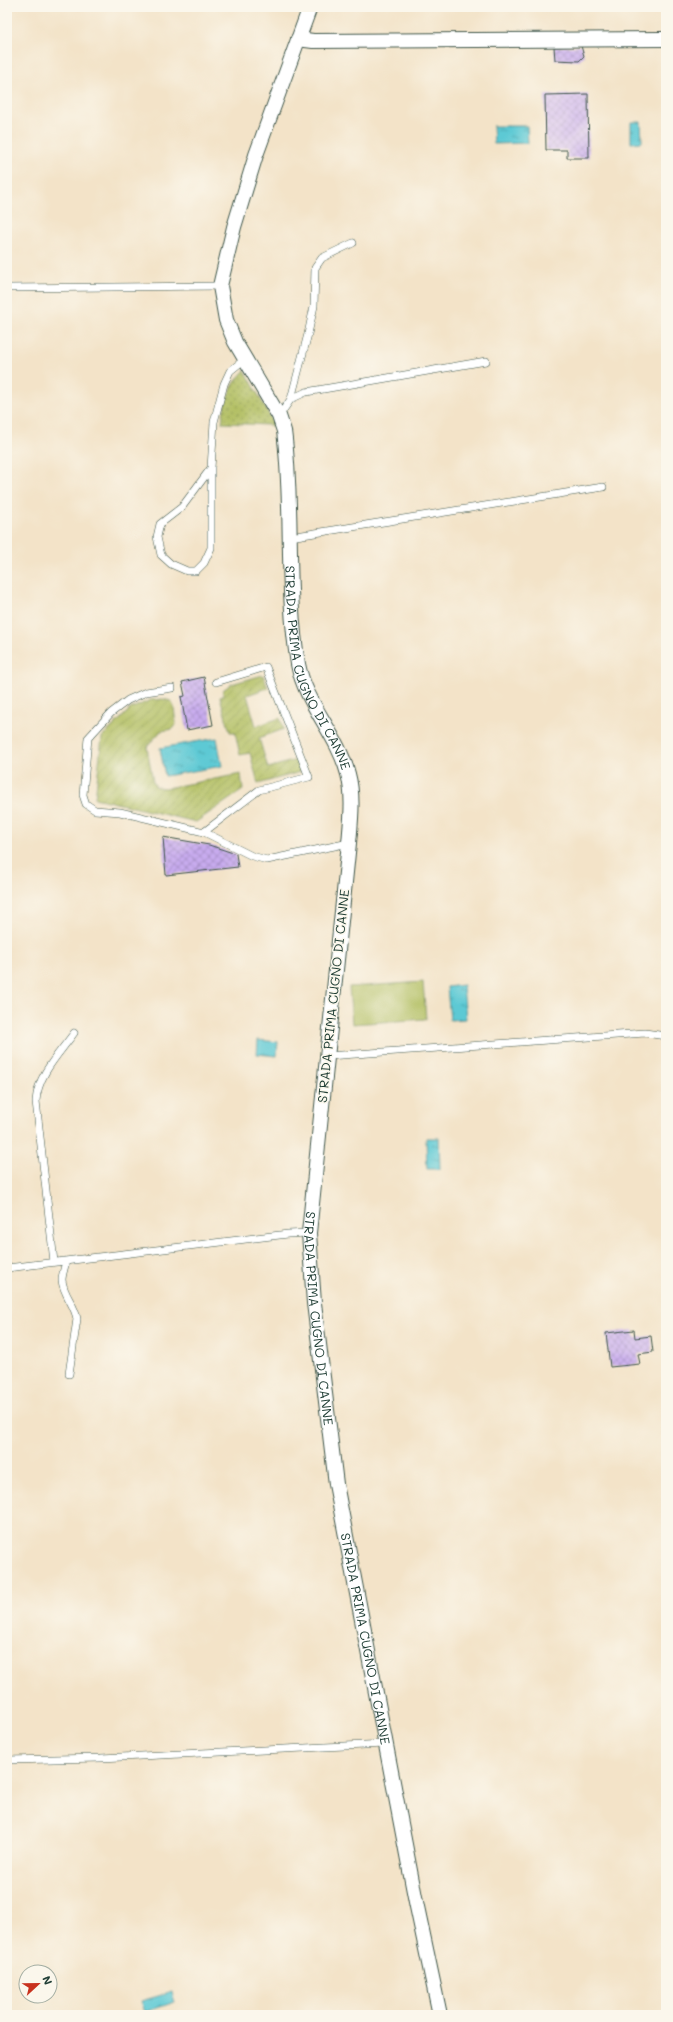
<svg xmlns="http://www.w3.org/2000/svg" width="673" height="2022" font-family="Mali,sans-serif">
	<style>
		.grass { fill: url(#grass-dots); stroke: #687e4a }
		.garden { fill: url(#garden-furrows); stroke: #687e4a }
		.pitch { fill: #b1be60; stroke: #687e4a }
		.water { fill: url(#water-ripples); stroke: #3e8384 }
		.building { fill: url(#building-cross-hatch) }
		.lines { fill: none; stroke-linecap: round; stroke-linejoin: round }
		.service-casing { stroke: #3f564a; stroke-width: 8 }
		.minor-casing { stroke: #3f564a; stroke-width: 16 }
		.service { stroke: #fff; stroke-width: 7 }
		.minor { stroke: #fff; stroke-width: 14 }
		.labels { text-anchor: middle; stroke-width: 3; stroke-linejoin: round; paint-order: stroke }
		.street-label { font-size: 13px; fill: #1f3d34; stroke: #fbf7ec }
	</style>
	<defs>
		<pattern id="grass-dots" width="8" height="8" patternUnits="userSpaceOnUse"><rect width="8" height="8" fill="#b1be60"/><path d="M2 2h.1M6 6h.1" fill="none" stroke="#8f9c50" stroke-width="1.8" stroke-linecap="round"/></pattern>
		<pattern id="garden-furrows" width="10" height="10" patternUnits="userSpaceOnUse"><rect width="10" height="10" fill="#b1be60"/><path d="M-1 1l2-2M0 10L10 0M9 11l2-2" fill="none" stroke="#8f9c50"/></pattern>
		<pattern id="water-ripples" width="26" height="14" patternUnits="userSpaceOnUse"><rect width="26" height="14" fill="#5dc9d4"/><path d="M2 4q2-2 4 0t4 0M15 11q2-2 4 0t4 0" fill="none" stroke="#4ca4ad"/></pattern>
		<pattern id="building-cross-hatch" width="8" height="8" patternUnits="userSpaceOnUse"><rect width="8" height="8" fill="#c8abee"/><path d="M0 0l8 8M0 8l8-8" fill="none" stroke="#a28cc2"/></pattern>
	</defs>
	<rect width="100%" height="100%" fill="#fbf7ec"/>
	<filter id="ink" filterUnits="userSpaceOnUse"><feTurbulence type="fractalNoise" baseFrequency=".025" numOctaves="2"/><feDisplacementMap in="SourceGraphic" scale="8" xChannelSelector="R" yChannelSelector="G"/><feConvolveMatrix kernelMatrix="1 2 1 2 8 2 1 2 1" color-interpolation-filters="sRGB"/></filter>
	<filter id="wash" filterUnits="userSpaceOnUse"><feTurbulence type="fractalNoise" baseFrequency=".012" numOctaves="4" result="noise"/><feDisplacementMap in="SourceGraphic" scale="16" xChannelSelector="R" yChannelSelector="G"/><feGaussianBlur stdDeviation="0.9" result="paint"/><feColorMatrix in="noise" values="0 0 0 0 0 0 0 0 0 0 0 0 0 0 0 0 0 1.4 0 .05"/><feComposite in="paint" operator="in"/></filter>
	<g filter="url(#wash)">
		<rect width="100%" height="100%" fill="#f3e3c8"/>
		<!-- grass -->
		<path class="grass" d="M245,370L273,422L275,427L269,425L222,423C224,401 230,386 245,370Z"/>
		<!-- garden -->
		<path class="garden" d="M263,675L268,688L247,695L256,726L280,718L284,729L259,738L268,768L296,760L300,772L258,784L250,753L240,755L235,732H230L220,697L223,695V690L231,684Z
			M163,699L171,701L174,707L176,725L173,729L161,731L147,747L153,782L156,787L166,788L241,774L243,790L196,822L95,798L102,737L130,709L151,700Z"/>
		<!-- pitch -->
		<path class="pitch" d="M423,982L426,1019L352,1024L349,987Z"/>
		<!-- water -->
		<path class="water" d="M631,122H641L642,142L631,143Z
			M493,126H527L528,143L494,144Z
			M217,738L222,766L165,776L160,748Z
			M463,985L466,1019L450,1020L447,987Z
			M258,1040L278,1042L277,1056L257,1054Z
			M426,1138H439L440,1169H427Z
			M172,1992L175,2002L145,2012L141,2001Z"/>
		<g id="blocks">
			<!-- building -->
			<path class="building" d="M581,46L584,56L579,61L555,60L554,47Z
				M588,94L589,158H567V150H546L545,95Z
				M204,677L213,725L187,730L181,697L185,696L182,682Z
				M163,837L209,845L236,854L238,867L166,875Z
				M634,1330L635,1338L651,1336L653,1352L638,1354L640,1364L610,1367L606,1333Z"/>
		</g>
	</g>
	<g filter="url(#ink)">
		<use href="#blocks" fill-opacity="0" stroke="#3f564a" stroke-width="1"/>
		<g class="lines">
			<defs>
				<path id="service" d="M7,288L220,286
					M291,399L306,392L486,361
					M279,416L291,399L308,334L314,306L315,268L322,258L353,243
					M211,468V548L204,563L196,571H187L171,564L161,555L157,537L160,524L182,507L211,468L214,422L224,384L230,371L245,359
					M290,537L603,487
					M172,688L146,692L128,700L111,713L88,738L83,795L86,804L95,810L120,812L204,832L252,856L267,860L349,843
					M204,832L259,790L309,777L266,667L216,682
					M328,1056L645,1033L666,1036
					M66,1261C65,1267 62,1274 62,1280C63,1294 75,1305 77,1319L69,1374
					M54,1262L36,1101C38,1074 59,1054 74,1033
					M7,1268L288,1234L309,1233
					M7,1760L101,1758L385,1744"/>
				<g id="minor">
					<path id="s1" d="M310,7L256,155L234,227L220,286L226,320L235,342L279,416L284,431C294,508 285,587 298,664C305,703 338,735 348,774C354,796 351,820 349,843L309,1233L314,1303L336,1484L416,1902L440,2015"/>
					<path d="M298,39L313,41L666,39"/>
				</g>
			</defs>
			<!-- service casing -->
			<use href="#service" class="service-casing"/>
			<!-- minor casing -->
			<use href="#minor" class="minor-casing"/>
			<!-- service -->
			<use href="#service" class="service"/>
			<!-- minor -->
			<use href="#minor" class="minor"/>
		</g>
	</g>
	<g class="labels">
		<!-- street labels -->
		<g class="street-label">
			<text dy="5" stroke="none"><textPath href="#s1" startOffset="696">STRADA PRIMA CUGNO DI CANNE</textPath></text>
			<text transform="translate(333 996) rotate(-84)" y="5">STRADA PRIMA CUGNO DI CANNE</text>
			<text dy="5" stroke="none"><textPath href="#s1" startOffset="1356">STRADA PRIMA CUGNO DI CANNE</textPath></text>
			<text dy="5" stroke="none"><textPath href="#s1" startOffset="1680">STRADA PRIMA CUGNO DI CANNE</textPath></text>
		</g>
	</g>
	<!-- margin -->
	<rect width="673" height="2022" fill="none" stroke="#fbf7ec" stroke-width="24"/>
	<!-- north arrow -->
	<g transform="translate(38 1984) rotate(68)"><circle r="19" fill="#fbf7ec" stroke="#a3ada2"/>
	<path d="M0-3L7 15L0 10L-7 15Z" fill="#c8321e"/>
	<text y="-6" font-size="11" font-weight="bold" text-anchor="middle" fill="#1f3d34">N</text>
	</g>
</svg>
